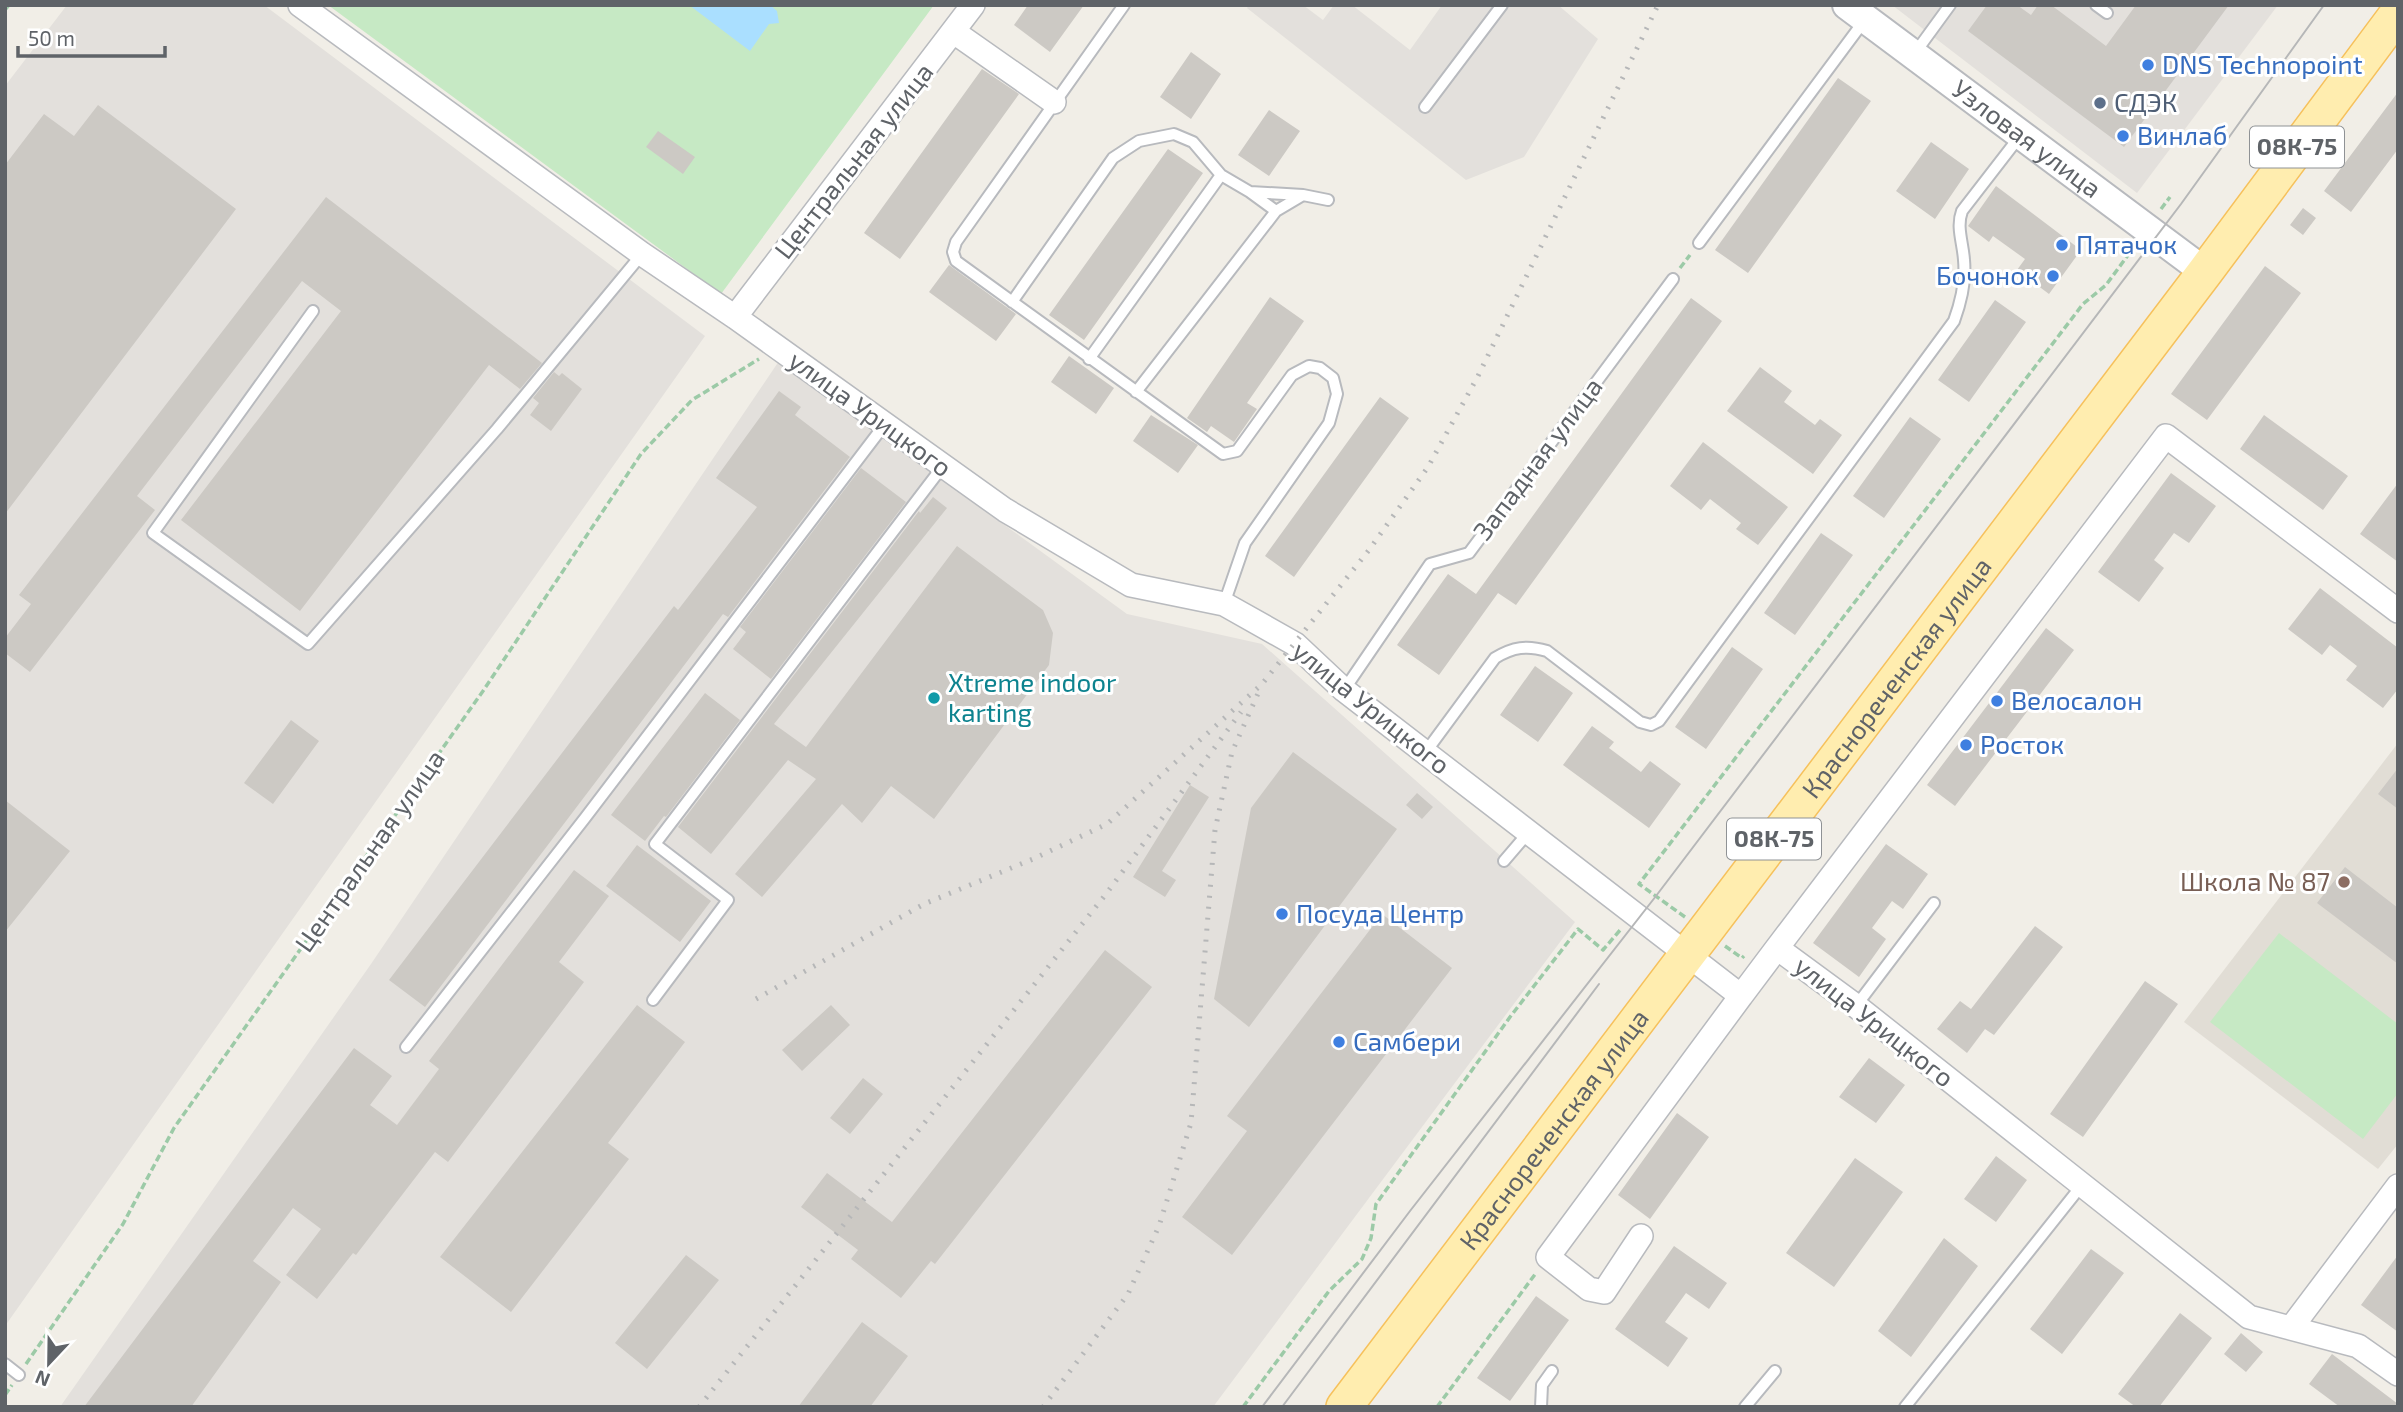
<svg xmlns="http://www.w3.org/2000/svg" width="2403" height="1412" font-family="'Exo 2',sans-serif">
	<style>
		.industrial { fill: #e3e0dc }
		.education { fill: #e1ddd5 }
		.green { fill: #c6e9c4 }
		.water { fill: #aadfff }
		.building { fill: #ccc9c4 }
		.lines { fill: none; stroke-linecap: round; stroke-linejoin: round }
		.service-casing { stroke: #b8babe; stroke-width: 14 }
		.minor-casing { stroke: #b8babe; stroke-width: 26 }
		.tertiary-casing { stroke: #b8babe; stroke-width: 32 }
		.primary-casing { stroke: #f6c15c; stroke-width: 38 }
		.path { stroke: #9ccaa7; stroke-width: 3.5; stroke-dasharray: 7 3.5; stroke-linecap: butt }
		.service { stroke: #fff; stroke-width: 10 }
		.minor { stroke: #fff; stroke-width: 23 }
		.tertiary { stroke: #fff; stroke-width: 28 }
		.primary { stroke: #ffedaf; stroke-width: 35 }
		.tram { stroke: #b6b7b8; stroke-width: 2 }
		.rail { stroke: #b6b7b8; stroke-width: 5; stroke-dasharray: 2 9; stroke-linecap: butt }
		.shop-dot { fill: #3f7fe0; stroke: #fff; stroke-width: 2.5 }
		.service-dot { fill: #5c6f8a; stroke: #fff; stroke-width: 2.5 }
		.culture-dot { fill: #0f9aa8; stroke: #fff; stroke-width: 2.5 }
		.education-dot { fill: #8d6e63; stroke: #fff; stroke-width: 2.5 }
		.labels { text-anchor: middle; stroke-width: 6; stroke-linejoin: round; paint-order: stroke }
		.shield { fill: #fff; stroke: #8f9295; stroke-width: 2 }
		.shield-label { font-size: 24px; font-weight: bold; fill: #5f6368 }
		.shop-label { font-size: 26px; fill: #366cbe; stroke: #fff; text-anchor: start }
		.service-label { font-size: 26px; fill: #4e5e75; stroke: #fff; text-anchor: start }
		.street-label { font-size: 26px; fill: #5f6368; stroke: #fff }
		.culture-label { font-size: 26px; fill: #0d838f; stroke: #fff; text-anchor: start }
		.education-label { font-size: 26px; fill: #785e54; stroke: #fff; text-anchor: end }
	</style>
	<rect width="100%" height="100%" fill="#f1eee7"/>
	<!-- industrial -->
	<path class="industrial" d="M67,5H264L705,336L5,1326V86Z
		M1249,5H1303L1323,20L1334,5H1352L1410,50L1442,5H1558L1598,39L1524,157L1466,180L1247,8Z
		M1892,5H2278L2137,193Z
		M779,361L1127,614L1262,644L1575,922L1213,1407H60L371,964Z"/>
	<!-- education -->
	<path class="education" d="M2398,743V1144L2378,1169L2184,1022Z"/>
	<!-- green -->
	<path class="green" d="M328,5H934L721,294Z
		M2279,933L2398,1024V1093L2363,1139L2210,1022Z"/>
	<!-- water -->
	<path class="water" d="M689,5H770L777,11L779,23L769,24L750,51Z"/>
	<!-- building -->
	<path class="building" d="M1028,5H1084L1050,52L1014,25Z
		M1987,5H2017L2031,15L2038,5H2051L2106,46L2136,5H2229L2124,147L1968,31Z
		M1191,52L1221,74L1191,119L1160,97Z
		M982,69L1019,94L900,259L864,233Z
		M1838,78L1871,101L1748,273L1715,250Z
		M2398,92V149L2351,212L2324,191Z
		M98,105L236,209L5,514V165L44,114L74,136Z
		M1269,110L1300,131L1269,176L1238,155Z
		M658,131L695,157L683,174L646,147Z
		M1931,142L1969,169L1935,219L1896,191Z
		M1168,149L1203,173L1084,340L1049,315Z
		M1996,186L2081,250L2049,294L2017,270L2025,259L1993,236L1989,242L1968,226Z
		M326,197L542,363L520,389L489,365L300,611L181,520L341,311L302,281L137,496L155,510L30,672L5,653V638L31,604L19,595Z
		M2303,208L2316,218L2303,235L2290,225Z
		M949,265L1016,314L996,341L929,292Z
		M2265,266L2301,293L2207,420L2171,394Z
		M1270,297L1304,321L1247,403L1257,409L1234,442L1211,426L1207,432L1187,418Z
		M1691,298L1722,321L1516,605L1498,593L1439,675L1397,645L1448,574L1476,594Z
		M1995,300L2026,322L1969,402L1938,380Z
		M1069,356L1114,388L1096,414L1051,382Z
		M1760,367L1792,391L1784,402L1815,425L1820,419L1842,435L1813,474L1727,411Z
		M554,372L559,376L562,373L582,389L551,431L530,415L539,403L533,398Z
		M779,391L801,407L795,415L850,457L849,458L728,617L723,614L425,1007L389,980L674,606L678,610L757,507L716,478Z
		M1380,397L1409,418L1294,577L1265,556Z
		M1151,415L1198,445L1178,473L1133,441Z
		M2264,415L2348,476L2323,510L2240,449Z
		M1910,417L1941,439L1884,518L1853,496Z
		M1703,442L1788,507L1758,545L1736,529L1741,523L1710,499L1701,510L1670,486Z
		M861,468L906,502L771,679L733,649L746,632L740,627Z
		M2171,473L2216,506L2189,543L2174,533L2154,560L2164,568L2139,602L2098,572Z
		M2398,483V562L2360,534Z
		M933,497L947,508L774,724L806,747L957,546L1043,610L1053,633L1049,665L934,819L891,786L862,823L842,804L762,897L735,874L816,779L788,760L711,854L678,827L919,511L920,513Z
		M1821,533L1853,555L1795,635L1764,613Z
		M2320,588L2398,648V689L2383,708L2346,680L2357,666L2330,645L2322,655L2288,629Z
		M2046,628L2074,650L1955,806L1927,785Z
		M1732,647L1763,669L1706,749L1675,727Z
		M1535,666L1573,693L1538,742L1500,715Z
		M705,693L740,720L666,817L664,816L645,841L611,815Z
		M291,720L319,741L273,804L244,783Z
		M1592,726L1614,742L1609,748L1641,772L1650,761L1681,784L1649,828L1563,765Z
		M1293,752L1397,829L1249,1027L1214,999L1251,808Z
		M2398,768V809L2378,794Z
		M1190,785L1209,797L1162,871L1176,880L1165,897L1133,877Z
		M1417,793L1433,807L1422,819L1406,805Z
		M5,800L70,851L5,932Z
		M1886,844L1928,874L1903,909L1892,901L1872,928L1886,939L1859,977L1813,943Z
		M637,845L711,901L680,942L606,886Z
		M2345,867L2398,908V964L2317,903Z
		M574,870L609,896L559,962L584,982L448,1162L435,1152L356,1255L353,1253L317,1299L286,1275L321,1229L293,1208L253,1261L281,1282L191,1407H84L354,1048L392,1076L370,1105L397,1125L439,1069L429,1061Z
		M1382,914L1452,968L1232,1255L1182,1217L1247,1131L1227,1116Z
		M2035,926L2063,947L1994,1035L1985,1029L1967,1053L1937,1029L1960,1001L1971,1009Z
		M1105,950L1152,987L935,1264L931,1261L901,1298L851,1259L858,1250L801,1207L827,1173L892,1222Z
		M2145,981L2178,1004L2083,1137L2050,1114Z
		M637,1005L685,1042L608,1143L629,1159L511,1312L440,1257Z
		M831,1005L850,1025L802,1071L782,1050Z
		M1869,1058L1905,1085L1876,1123L1839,1097Z
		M863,1078L883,1094L850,1134L830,1118Z
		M1677,1113L1709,1137L1650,1219L1618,1195Z
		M1996,1156L2027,1180L1996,1222L1964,1199Z
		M1855,1158L1903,1192L1834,1287L1786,1253Z
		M1944,1238L1978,1266L1911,1357L1878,1331Z
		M1674,1246L1727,1283L1709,1309L1686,1293L1665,1322L1688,1338L1668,1367L1615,1329Z
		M2091,1249L2124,1273L2062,1354L2030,1329Z
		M686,1255L719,1280L647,1369L615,1343Z
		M2398,1255V1332L2361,1305Z
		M1536,1296L1569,1320L1510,1401L1477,1378Z
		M2180,1313L2212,1338L2159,1407H2136L2118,1394Z
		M862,1322L908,1356L870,1407H798Z
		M2241,1333L2263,1352L2246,1372L2224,1354Z
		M2332,1354L2398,1404V1407H2340L2309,1384Z"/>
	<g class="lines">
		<defs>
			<path id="service" d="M1124,5L956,242L953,252L956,261L1223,454L1237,451L1292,375L1309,366L1320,368L1333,378L1337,394L1329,423L1245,543L1224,604
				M2096,5L2107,13
				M1915,53L1950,5
				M1425,107L1502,5
				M1250,192L1303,195
				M1699,243L1864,21
				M1012,302L1113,158L1139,141L1174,134L1193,142L1221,175L1250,192L1276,211
				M313,311L153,533L308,644L497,429L642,254
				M1089,359L1221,175
				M1136,392L1276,211L1303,195L1328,200
				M1344,690L1430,564L1469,553L1673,279
				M1425,753L1495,658C1513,647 1527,645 1547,651L1640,722L1651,725L1659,721L1954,321C1961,302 1966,281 1964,260C1963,243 1956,227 1962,211L2020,136
				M1504,861L1528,833
				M653,1000L728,900L655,844L943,466
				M1856,1006L1934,903
				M406,1047L585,818L885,424
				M5,1364L19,1375
				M1541,1407L1542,1385L1552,1371
				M1745,1407L1775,1371
				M1905,1407L2082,1185"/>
			<path id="minor" d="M300,5L642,254L735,317L1005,510L1131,585L1224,604L1295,644L1344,690L1741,996L1777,948L1856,1006L2249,1317L2358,1346L2398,1374
				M954,32L1054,102
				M735,317L973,5
				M1777,948L2166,436L2398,611
				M1641,1236L1604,1292L1589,1289L1548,1257L1741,996
				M2291,1328L2398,1186"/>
			<g id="tertiary">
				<path id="s1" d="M1847,5L2205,272"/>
			</g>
			<g id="primary">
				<path id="s2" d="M1344,1407L2205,272L2398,13"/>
			</g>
		</defs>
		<!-- service casing -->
		<use href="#service" class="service-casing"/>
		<!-- minor casing -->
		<use href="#minor" class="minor-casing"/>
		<!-- tertiary casing -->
		<use href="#tertiary" class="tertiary-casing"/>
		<!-- primary casing -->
		<use href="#primary" class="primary-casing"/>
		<!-- path -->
		<path class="path" d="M5,10L9,5
			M2161,209L2170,197
			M1680,268L1690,255
			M1685,917L1639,884L2083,304L2106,285L2134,247
			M1725,946L1742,958L1744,956
			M26,1364L123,1224L174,1128L483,691L641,454L692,400L759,359
			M5,1395L12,1385
			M1243,1407L1329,1291L1362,1259L1371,1238L1376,1204L1510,1017L1578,929L1603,950L1621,929
			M1437,1407L1536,1273"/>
		<!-- service -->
		<use href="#service" class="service"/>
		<!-- minor -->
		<use href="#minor" class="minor"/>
		<!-- tertiary -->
		<use href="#tertiary" class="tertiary"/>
		<!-- primary -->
		<use href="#primary" class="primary"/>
		<!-- tram -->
		<path class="tram" d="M1262,1407L1410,1211L1656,896L2181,204L2324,5
			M1282,1407L1599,984"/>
		<!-- rail -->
		<path class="rail" d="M756,999L924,904L1033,859L1107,824L1262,684L1369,550L1428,467L1478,376L1658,5
			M699,1407L1106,894L1241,712
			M1043,1407L1128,1294L1159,1226L1191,1123L1215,830L1232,752L1260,689"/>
	</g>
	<!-- markers -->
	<g class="shop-dot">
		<circle cx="2148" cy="65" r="7"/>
		<circle cx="2123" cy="136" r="7"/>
		<circle cx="2062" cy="245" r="7"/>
		<circle cx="2053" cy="276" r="7"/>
		<circle cx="1997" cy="701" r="7"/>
		<circle cx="1966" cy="745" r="7"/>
		<circle cx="1282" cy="914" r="7"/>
		<circle cx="1339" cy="1042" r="7"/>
	</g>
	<circle class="service-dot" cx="2100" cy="103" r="7"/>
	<circle class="culture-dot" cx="934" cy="698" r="7"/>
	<circle class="education-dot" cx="2344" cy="882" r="7"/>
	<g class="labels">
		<!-- shield labels -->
		<g class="shield">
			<rect x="2250" y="126.5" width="94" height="41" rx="5"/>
			<rect x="1727" y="818.5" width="94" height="41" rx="5"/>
		</g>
		<g class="shield-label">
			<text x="2297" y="155">08К-75</text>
			<text x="1774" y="847">08К-75</text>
		</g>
		<!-- shop labels -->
		<g class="shop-label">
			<text x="2162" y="74">DNS Technopoint</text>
			<text x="2137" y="145">Винлаб</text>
			<text x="2076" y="254">Пятачок</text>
			<text x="2039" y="285" text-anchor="end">Бочонок</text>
			<text x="2011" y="710">Велосалон</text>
			<text x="1980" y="754">Росток</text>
			<text x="1296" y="923">Посуда Центр</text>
			<text x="1353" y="1051">Самбери</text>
		</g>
		<!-- service labels -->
		<g class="service-label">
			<text x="2114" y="112">СДЭК</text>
		</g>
		<!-- street labels -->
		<g class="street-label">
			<text dy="9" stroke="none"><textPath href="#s1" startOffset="224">Узловая улица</textPath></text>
			<text transform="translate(854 161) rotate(-52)" y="9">Центральная улица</text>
			<text transform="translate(870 414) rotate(36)" y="9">улица Урицкого</text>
			<text transform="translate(1538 459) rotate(-53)" y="9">Западная улица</text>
			<text dy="9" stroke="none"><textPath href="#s2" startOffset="915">Краснореченская улица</textPath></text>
			<text transform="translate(1371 708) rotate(39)" y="9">улица Урицкого</text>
			<text transform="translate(370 851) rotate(-55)" y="9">Центральная улица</text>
			<text transform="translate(1874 1022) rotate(38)" y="9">улица Урицкого</text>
			<text dy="9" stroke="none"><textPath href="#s2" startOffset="348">Краснореченская улица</textPath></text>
		</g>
		<!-- culture labels -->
		<g class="culture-label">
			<text x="948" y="692">Xtreme indoor<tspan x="948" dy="30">karting</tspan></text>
		</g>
		<!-- education labels -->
		<g class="education-label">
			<text x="2330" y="891">Школа № 87</text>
		</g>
	</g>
	<!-- border -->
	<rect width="2403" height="1412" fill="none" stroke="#5f6368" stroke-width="14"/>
	<!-- north arrow -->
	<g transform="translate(49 1363) rotate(202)" stroke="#ffffff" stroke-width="5" paint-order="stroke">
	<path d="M0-5L12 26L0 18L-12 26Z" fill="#5f6368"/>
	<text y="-10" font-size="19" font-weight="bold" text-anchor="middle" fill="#5f6368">N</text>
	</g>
	<!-- scale -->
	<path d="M18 46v10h147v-10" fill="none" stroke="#5f6368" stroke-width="3.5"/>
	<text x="28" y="46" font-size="21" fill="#5f6368" stroke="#ffffff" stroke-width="5" paint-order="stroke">50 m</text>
</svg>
